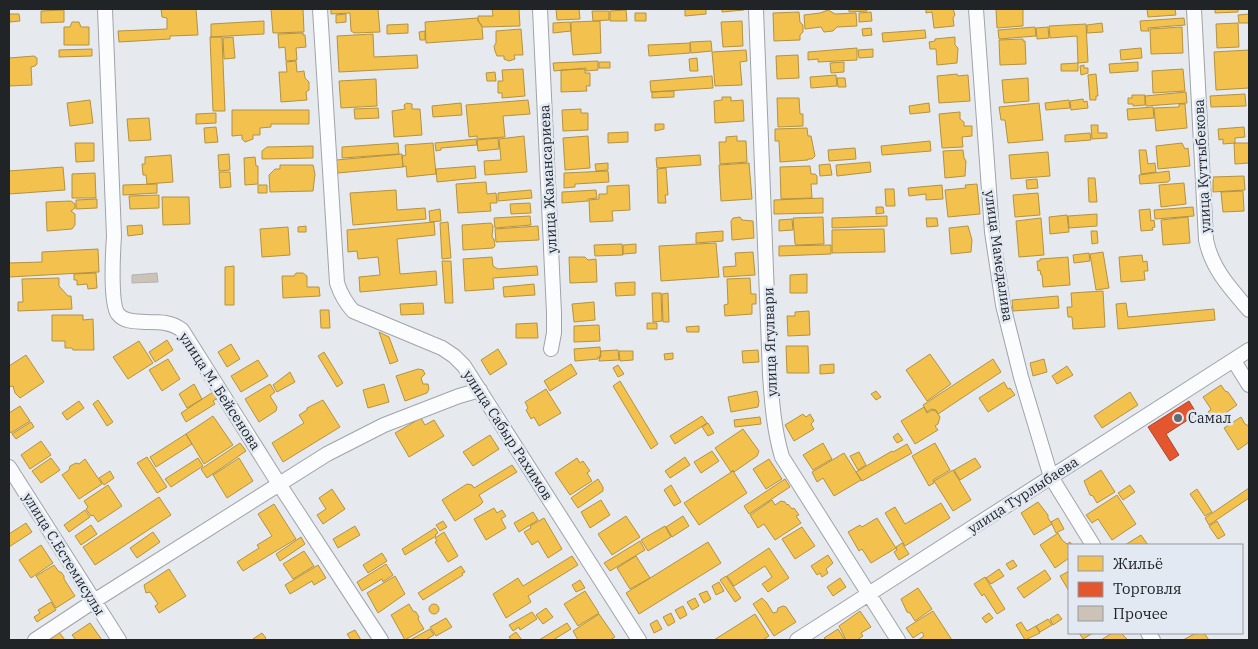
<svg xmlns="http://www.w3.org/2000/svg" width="1258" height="649" font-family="'IBM Plex Serif',serif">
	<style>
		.homes { fill: #f2c14e; stroke: #b39242 }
		.shops { fill: #e4572e; stroke: #aa482c }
		.building { fill: #ccc2b5; stroke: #b2b3b4 }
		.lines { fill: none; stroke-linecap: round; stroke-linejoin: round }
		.street-casing { stroke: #a0a3a7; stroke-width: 16 }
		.street { stroke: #fbfcfd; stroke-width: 14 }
		.poi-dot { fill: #66696d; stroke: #e2e9f3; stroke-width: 2 }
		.labels { text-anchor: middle; stroke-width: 5; stroke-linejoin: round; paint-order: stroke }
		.street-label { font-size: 14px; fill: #212427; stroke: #e2e9f3 }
		.poi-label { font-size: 14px; fill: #212427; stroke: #e2e9f3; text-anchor: start }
	</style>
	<rect width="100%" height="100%" fill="#e6eaef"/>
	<!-- homes -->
	<path class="homes" d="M161,9H196L198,35L170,36V39L119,42L118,31L167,29V18L162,17Z
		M271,9H303L304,32L273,33Z
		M331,9H378L380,32L354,33L351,31L350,13L331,14Z
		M492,9H519L520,26L483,27L478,21V16H493Z
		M556,9H579L580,19L557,20Z
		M685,9H706V14L685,16Z
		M722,9H744V10L722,12Z
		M849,9H867V11L849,12Z
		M926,9H953L955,15L953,18L954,26L934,28L932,12L926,13Z
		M996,9H1023V26L997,28Z
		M1147,9H1175L1176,15L1148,17Z
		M1215,9H1238V12L1215,13Z
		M64,10V22L41,23V11Z
		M626,10L627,21H610V11Z
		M828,10L835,14L856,13L857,26L837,27L833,31L824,32L821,27L805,29L804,15L820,13Z
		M592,11H609V20L593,21Z
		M799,12L800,22L803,25V32L800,35V40L774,41L773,13Z
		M871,12L872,21L859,22V13Z
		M635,13H646V21H635Z
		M9,14H19L20,21L10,22Z
		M346,14V22L336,23V15Z
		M1249,14V23H1239L1238,15Z
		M477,18L482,27L483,39L426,43L425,22Z
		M1184,18L1185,25L1148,28L1149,31H1141L1140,21Z
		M264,21V34L211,37V24Z
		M600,21L601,53L573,55L571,34V22Z
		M742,21L743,46L723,47L721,22Z
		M72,22H79L81,27H89V45H64V27H70Z
		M570,22L571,31L553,33V23Z
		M1102,23L1103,32L1087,33V25Z
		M1238,23L1239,47L1217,48L1216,24Z
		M408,24V33L387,34V25Z
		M1086,24L1088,62L1078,63L1077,36L1050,38L1049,26Z
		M1035,27L1036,36L999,39L998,30Z
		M1048,27L1049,38L1037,39L1036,28Z
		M1182,27L1183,53L1151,54L1150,29Z
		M871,28L872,35L863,36L862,29Z
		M521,29L523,55H514L515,59L509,61L504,59V56H497L495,51L494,46L496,43V31Z
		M925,30L926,38L883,42L882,33Z
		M425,31V40H420L419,32Z
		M303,33V35H305L306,47L296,48L297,60L286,61L285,47L279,48L278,34Z
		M373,34L374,57L417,55L418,68L339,72L337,36Z
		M210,37H222L225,111H213Z
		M233,37L235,58L224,59L223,38Z
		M955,37V45L958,48L957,63L937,65L936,49H930L929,42L935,41V39Z
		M1023,39V41H1025L1026,64L1000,65L999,40Z
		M711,41L712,51L691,53L690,42Z
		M690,43V53L649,56L648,45Z
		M857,48V60L818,62V59L808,60V52Z
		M1141,48L1142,58L1121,60L1120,50Z
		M92,49V56L59,57V50Z
		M873,49V57L859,58L858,50Z
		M746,50L747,61L740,62L742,85L715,86L712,52Z
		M1249,50V88L1216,90L1214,52Z
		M798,55L799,78L777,79L776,56Z
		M34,56L37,58V64L35,66L31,67L32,85L9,86V58Z
		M697,58L698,71H690L689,59Z
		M296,61L297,72L304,71L305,78L309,82V90L306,92L307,100L281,102L279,72H287L286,62Z
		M598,61V70L586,71V68L554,71L553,63Z
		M599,62H610V68H599Z
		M844,62V72L831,73L830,63Z
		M1138,62V71L1110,73L1109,64Z
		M1078,63V71H1061V64Z
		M1084,65V68H1088V73L1081,75L1080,66Z
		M523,69L525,96L502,98V93H498V81H503L502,70Z
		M585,69V73H590V86H586L587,91L561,92V70Z
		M1183,69L1185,91L1153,93L1152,71Z
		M495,72L496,81H487L486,73Z
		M957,74L958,76L968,75L970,101L939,103L937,76Z
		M1096,74L1098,96H1096V100H1090L1088,75Z
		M836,75L837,86L811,88L810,77Z
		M712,76L713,88L651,92L650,81Z
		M837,78H845L846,87H838Z
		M1028,78L1029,101L1004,103L1002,80Z
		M376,79L377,106L341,108L339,81Z
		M674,91V97L652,98V92Z
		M1186,92L1187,103L1146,106L1145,96Z
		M1245,94L1246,106L1211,107L1210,96Z
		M1132,95H1145V105L1133,106V104H1128V98H1132Z
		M722,97H731V101L743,100L744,121L715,123L714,101L722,100Z
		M777,98H799L800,114H803V126L778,127Z
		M1083,99L1084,102L1087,101L1088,108L1071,110L1070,101Z
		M90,100L93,123L70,126L67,103Z
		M528,100L530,114L503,116L505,137L477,139V136L469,137L466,105Z
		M1069,100L1070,108L1046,110L1045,103Z
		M407,103L412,104V109H420L422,135L394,137L392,111L405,109L404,105Z
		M461,103L462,115L433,117L432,106Z
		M929,103L930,112L910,114L909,106Z
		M1039,103L1043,140L1008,143L1005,120H1001L999,107Z
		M1179,104H1185L1187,128L1156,131L1154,108L1179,107Z
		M1153,107L1154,118L1128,120L1127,109Z
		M378,108L379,118L355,119L354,109Z
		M581,109V113H588V130L563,131L562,110Z
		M232,110H309V124H271V127L260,128V135H253V139L245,142L242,139V135L232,136Z
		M960,112V119L964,122V126H972V136L962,137L963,147L942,148L939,114Z
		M216,113V123L196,124V114Z
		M149,118L151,140L129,141L127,119Z
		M655,124H664V129L655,131Z
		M1091,125H1098V133H1107V138L1092,139Z
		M216,127L218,142L205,143L204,128Z
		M1244,127L1245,137L1235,138V143L1223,144V139L1219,140L1218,129Z
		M807,128L808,136H811L815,156L812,159H808V160L780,162L779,141H775V129Z
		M628,132V142L608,143V133Z
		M1090,133L1091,140L1065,142V135Z
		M524,136L527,172L485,175L484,161L501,160L499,139Z
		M588,136L590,168L565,170L563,138Z
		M737,136V141H746L747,162L720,164L719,142H726V137Z
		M498,138L499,149L478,151L477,140Z
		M476,139L477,145L441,148V150L436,151L435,143Z
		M930,141L931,151L882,155L881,146Z
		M75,143H94V161L76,162Z
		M398,143L399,154L342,158V147Z
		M433,143L436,174L407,177L406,166L403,167L402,156L406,155L405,145Z
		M1182,143L1185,149L1188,148L1190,166L1158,169L1156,146Z
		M1234,143H1249V163L1235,164Z
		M313,146V158L262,159V151L267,147Z
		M855,148L856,159L829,161L828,150Z
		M963,150L964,158L966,161L965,176L945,178L943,151Z
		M1139,150H1146L1148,164L1155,163L1156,172L1141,174Z
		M1048,152L1050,176L1011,179L1009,155Z
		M229,154L230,170L219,171L218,155Z
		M402,154L403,167L338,173L336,160Z
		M171,155L173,182L147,184L146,175H143L142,164H145V157Z
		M700,155L701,165L657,168L656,158Z
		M255,157L256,166H258V184L245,185L244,158Z
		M870,162L871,172L837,176L836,165Z
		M608,163V170L596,171L595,164Z
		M749,163L752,199L721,201L719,165Z
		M830,164L832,175L820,176L819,165Z
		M280,165H313L315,174L313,191L270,192L269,175L275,169H280Z
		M475,166L476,178L437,182L436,169Z
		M810,166L811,174H815L817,176V184H811L812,198L781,199L780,167Z
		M63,167L65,190L9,194V171Z
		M666,168L668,195H665L666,203H658L657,169Z
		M608,171L609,182L575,184V187L564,188V173Z
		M1169,171L1170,180L1168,182L1140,184L1139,175Z
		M219,172H230L231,187L220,188Z
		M95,173L96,198H72V174Z
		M1244,176L1245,190L1213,192V177Z
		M1088,178H1095L1097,202H1089Z
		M1037,179L1038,188L1027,189L1026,180Z
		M486,182L487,194L496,193L497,203H490L491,211L458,213L456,184Z
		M1184,183L1186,204L1161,207L1159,185Z
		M157,184V193L123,195V185Z
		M977,184L980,214L948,217L945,190L966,188L965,185Z
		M258,185H267V193H258Z
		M629,185L630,210L612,211L613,221L590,222L589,200L599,199V194H607V186Z
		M942,185L943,199L926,200V194L909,196L908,188Z
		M885,189H894L895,206H886Z
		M396,190L397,210L425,208L426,219L353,225L350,193Z
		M531,190L532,198L498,201V193Z
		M596,190L597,198L588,199V201L562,203V192Z
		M1243,191L1244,211L1223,212L1221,192Z
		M1038,193L1040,215L1015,217L1013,195Z
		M159,195V208L130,209L129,196Z
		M162,197H189L190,224L163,225Z
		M823,198V213L774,214V200Z
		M97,199V208L76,209V200Z
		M71,201L75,204V208L71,211L75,214V225L72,229L47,231L46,202Z
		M530,203L531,213L511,214L510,204Z
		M876,207H883L884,213L876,214Z
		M1193,207L1194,216L1155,219L1154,210Z
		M440,209L441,221L430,222L429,211Z
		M1150,209L1151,221L1154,220L1155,227L1152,228L1153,230L1141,231L1139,210Z
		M1097,214V226L1069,228L1068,216Z
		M1067,215L1069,232L1050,234L1049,217Z
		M530,216L531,225L495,228L494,218Z
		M887,216V226L832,228V218Z
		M740,217L742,220L753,221L754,238L732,240L731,221L733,218Z
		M823,217L824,244L797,245L795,244L793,218Z
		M1188,217L1190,243L1163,245L1161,220Z
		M926,218H937L938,226L927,227Z
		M1041,218L1044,255L1019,257L1016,221Z
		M792,219L793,230L779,231V220Z
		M434,222L435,235L397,239L400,274L436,271L437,285L360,292L359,277L380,275L378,257L358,259L357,251L348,252L347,230Z
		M448,222L451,258L442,259L440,223Z
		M491,223L493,226L492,237L494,239L495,246L493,248L463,250L462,225Z
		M142,225L143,234L128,236L127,226Z
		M306,226V232H298V227Z
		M538,226L539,240L496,242L495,229Z
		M968,226L972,240L971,252L951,254L949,228Z
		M288,227L290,255L262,257L260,229Z
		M884,229L885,252L832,253V230Z
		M723,231V241L696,243V233Z
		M1091,231H1097L1098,243L1092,244Z
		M716,243L719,277L661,281L659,246Z
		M622,244L623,255L595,256L594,245Z
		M636,244V253L623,254V245Z
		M831,245V254L779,256V246Z
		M98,249L99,272L9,277V263L42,262V252Z
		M753,252L755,275L724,277L723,267L736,266L735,253Z
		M1103,252L1109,288L1096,290L1090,254Z
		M1089,253L1090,261L1074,263L1073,255Z
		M1142,255L1143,262L1147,261L1148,271H1144L1145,280L1121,282L1119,257Z
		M492,257L493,266L498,269L537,266L538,275L493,278L494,289L465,291L463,259Z
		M569,257H585L588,260L596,259L597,282L570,283Z
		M1068,257L1070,285L1043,287L1042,275H1041L1040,270L1038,271L1037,261H1040V259Z
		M442,261H451L453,303H445Z
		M234,266V305H225V267Z
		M96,273L97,288L88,289L87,284L77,285V280H74V274Z
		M296,273H303L307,276V287H319L320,296L283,298L282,276H294Z
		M807,274V293H790V275Z
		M59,278V286L68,296H71L72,309L18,311V302H23L22,279Z
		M750,278L751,294H756V304H752V314L725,316L724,305L728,304L727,279Z
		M635,282V295L616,296L615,283Z
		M534,284L535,295L504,297L503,287Z
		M1103,291L1105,327L1073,329L1072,317H1068L1067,307H1072L1071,293Z
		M652,293H661L662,321L653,322Z
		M668,293L669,322H663L662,294Z
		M1058,296L1059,308L1013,311L1012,300Z
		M594,302L595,320L574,322L572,304Z
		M423,303L424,314L401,315L400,304Z
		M1126,303L1128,317L1214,309L1215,320L1118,329L1116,304Z
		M320,310H329L330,328H321Z
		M809,311L810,335L788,336L787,316H795V312Z
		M52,315H83V320L93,319L94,350H73L72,348H65V341H52Z
		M537,323L538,338H516V324Z
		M647,323H657V329H647Z
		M599,325L600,341L574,342V326Z
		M699,326V332H687L686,327Z
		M379,332L389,337L398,361L390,364Z
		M167,340L173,350L155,362L149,352Z
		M139,341L153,363L128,379L113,357Z
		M231,344L240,359L227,367L218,352Z
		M786,346H808L809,373H787Z
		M600,347L601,357H598V359L575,361L574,349Z
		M498,349L507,364L490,375L481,360Z
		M618,350L619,360L599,361L601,351Z
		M758,350L759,362L743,363L742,351Z
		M619,351H633V360L620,361Z
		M324,352L343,383L337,387L318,356Z
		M673,353V359L665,360L664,354Z
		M930,354L951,384L927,401L906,370Z
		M26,355L44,382L20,398L15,393L13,386L9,387V366Z
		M168,359L180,379L162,391L149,370Z
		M993,359L1001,372L938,414L936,410L931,409L927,412L923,405Z
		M1044,359L1047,372L1033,376L1030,363Z
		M258,360L268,376L241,392L231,376Z
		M571,364L577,374L550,391L544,381Z
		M834,364V373L820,374V365Z
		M618,365L624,374L618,377L613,368Z
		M1067,366L1073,375L1057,384L1052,376Z
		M418,369L423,370L425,374L421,378L423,384H428L429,389L427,393L405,401L396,376Z
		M290,372L295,382L277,392L273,385Z
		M620,381L658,444L651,449L613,386Z
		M1004,382L1008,389L1010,388L1015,395L988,412L979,398Z
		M194,384L202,399L187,408L179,394Z
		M270,384L275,392L270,396L277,407L276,411L259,422L245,399Z
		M384,384L389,402L368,408L363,390Z
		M1221,385L1225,391L1228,392L1237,405L1214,421L1208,412L1211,409L1203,397Z
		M546,389L561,413L539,426L534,417L531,419L526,410L528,408L525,402Z
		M757,391L759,401L758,407L731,412L728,397Z
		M876,391L881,397L876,400L871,394Z
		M213,392L218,398L213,401L215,404L186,422L181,413Z
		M1130,392L1138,405L1102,428L1094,416Z
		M98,400L113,422L107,426L93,404Z
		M323,400L340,427L283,462L272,443L304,423L299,415L307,410V408Z
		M79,401L84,408L67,420L62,413Z
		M20,406L30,421L11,433L9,430V413Z
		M924,407L927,413L932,410L936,411L940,417L938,424L935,426L938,430L915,444L901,421Z
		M803,414L806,417L810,414L814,421L811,424L814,429L794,441L785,425Z
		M213,416L233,445L204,464L186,434Z
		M702,416L707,423L675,444L670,436Z
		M760,417L761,424L735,427L734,420Z
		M1241,417L1245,424L1249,426V442L1238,450L1224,428Z
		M421,418L425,425L434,420L444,436L409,457L395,433Z
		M31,422L34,427L16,439L12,434Z
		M708,423L714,433L708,436L702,427Z
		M743,429L759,451L757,456L734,472L733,470L731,472L715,448Z
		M898,433L903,440L897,443L893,437Z
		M186,434L192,444L156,467L150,457Z
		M490,435L499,449L473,466L463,452Z
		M41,441L51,455L30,469L21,455Z
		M240,443L246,451L207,478L201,469Z
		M823,443L832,459L813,470L803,455Z
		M935,443L950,470L933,480L934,483L929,486L912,456Z
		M907,444L912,453L862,481L856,472L892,451L893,452Z
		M712,451L719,461L701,473L694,462Z
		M859,452L866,465L858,470L850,456Z
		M844,453L861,480L834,496L823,478L817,482L812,472Z
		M147,457L167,487L157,493L137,463Z
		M685,457L690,465L670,478L665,471Z
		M51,458L60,470L41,483L32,471Z
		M198,458L203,466L171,487L165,479Z
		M239,458L253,481L227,498L213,475Z
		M577,458L580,463L583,461L590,471L587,473L592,481L570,495L555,473Z
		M975,458L981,467L960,480L954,470Z
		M85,459L102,484L79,499L62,475L69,470L70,466L76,463L79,464Z
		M769,459L782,479L766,489L753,469Z
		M512,465L517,472L479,495L483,502L480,505L455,521L442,500L467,484L472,485L474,488Z
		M953,470L971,500L953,511L934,481Z
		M1101,470L1115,492L1097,503L1093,496L1090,495L1084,481Z
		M110,471L114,478L104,485L99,478Z
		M733,471L747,493L699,525L684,503Z
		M598,479L603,487V491L578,508L571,498Z
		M785,479L790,487L749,514L744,506Z
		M108,485L122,506L98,522L93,515L91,516L86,509L88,507L84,501Z
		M671,485L681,502L674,506L664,490Z
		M1130,485L1135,492L1123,500L1118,493Z
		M1249,488V498L1209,525L1205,518Z
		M332,489L345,509L323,524L317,515L326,509L319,498Z
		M1197,489L1212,512L1205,516L1190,494Z
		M1117,495L1136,524L1112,540L1098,519L1092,523L1086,515Z
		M159,497L171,515L95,565L83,547Z
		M601,500L610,515L590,528L581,512Z
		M772,500L775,505L781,501L785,502L787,505L788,504L792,509L794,508L799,515L796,516L801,523L775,540L764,524L758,528L750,515Z
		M1038,502L1048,515V518L1052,524L1034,535L1021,513Z
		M941,503L950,518L905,546L885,513L895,507L905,524Z
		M274,504L296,539L243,571L237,562L259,548L257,545L272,536L258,514Z
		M494,508L497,513L502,510L506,516L501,519L506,528L486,540L474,519Z
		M85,510L90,517L69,532L64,525Z
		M533,512L538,520L519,532L514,523Z
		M626,516L640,537L612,555L598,534Z
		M683,516L689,526L672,537L666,527Z
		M544,518L562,549L548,558L538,541L532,545L524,532L531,528L530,526Z
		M877,518L896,548L871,563L862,549L859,551L848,532L860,525L862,527Z
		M1058,518L1064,529L1056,533L1051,522Z
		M443,521L447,527L440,531L436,525Z
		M1217,521L1225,535L1218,539L1209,526Z
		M26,523L32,532L9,547V534Z
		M91,525L97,534L81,545L75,536Z
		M355,526L360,535L338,548L333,539Z
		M665,526L671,537L648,551L641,540Z
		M802,527L815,546L795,559L782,539Z
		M435,528L438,533L435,535L436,536L405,555L402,549Z
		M153,532L160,542L137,558L130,548Z
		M444,532L458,556L448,562L435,542L437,541L435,538Z
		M1058,533L1062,540L1067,544L1070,542L1072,545H1069V558L1055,568L1040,545Z
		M1141,535L1148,545H1125Z
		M301,537L305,544L280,561L276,554Z
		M640,541L645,550L610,571L604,563Z
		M708,542L721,563L639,614L626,593Z
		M902,543L909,554L899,560L894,552L897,550L896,547Z
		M41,545L53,563L31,578L19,560Z
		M769,548L789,578L768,592L762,584L772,577L765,566L734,586L727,576Z
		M304,551L314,566L293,579L283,564Z
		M382,553L387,561L368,573L363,565Z
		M828,555L833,563L826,569L828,573L822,577L820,573L817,575L811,566Z
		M572,556L578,565L528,596L531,602L506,618L493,594L518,578L523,586Z
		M636,556L650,578L630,589L617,568Z
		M1013,560L1017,566L1010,570L1006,564Z
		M386,564L393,575L383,582L382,579L362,591L357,582Z
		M54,565L59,572H61L64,576V579L75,596L56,608L36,576Z
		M318,565L326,578L314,585L312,581L290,594L285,585Z
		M461,566L465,572L462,573L463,575L423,600L418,593Z
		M169,569L186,596L159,613L155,606L158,604L150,592L146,593L144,585Z
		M999,569L1004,576L991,584L986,578Z
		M1045,570L1051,579L1024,598L1017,588Z
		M1069,571V591L1060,576Z
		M395,576L405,594L378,613L367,593Z
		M726,576L741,598L735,602L720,580Z
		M985,577L1005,609L997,614L984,594L982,596L974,584Z
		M840,578L846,587L833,596L827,587Z
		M580,580L585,588L576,592L572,585Z
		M719,582L724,591L716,595L712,586Z
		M918,588L932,609L915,621L910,613L907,612L901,599Z
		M585,591L599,613L578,626L564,604Z
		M707,591L711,599L704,603L699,594Z
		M695,598L699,606L692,610L687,602Z
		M762,598L767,603L773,613L777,612L778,608L783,606L786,607L796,622L774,636L753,604Z
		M51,602L56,610L37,622L34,617L40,613L38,610Z
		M429 609a5 5 0 1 1 10 0a5 5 0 1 1-10 0Z
		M409,604L413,611L416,612L419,617L418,619L424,629L405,640L391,615Z
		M683,606L687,615L680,619L675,610Z
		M546,608L553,617L543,624L536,615Z
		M860,611L871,627L861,633L863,636L857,640H846L839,626Z
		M933,611L952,640H918L924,636L922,632L913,638L906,628Z
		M532,612L537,619L520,630L519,627L513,631L509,625Z
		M671,613L675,622L668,626L663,617Z
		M989,613L993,618L986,623L982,618Z
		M599,614L615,637L610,640H578L573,631Z
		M755,614L769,636L763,640H714Z
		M1058,614L1062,619L1053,625L1050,619Z
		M446,618L452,627L436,636L430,627Z
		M1048,619L1052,625L1040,632L1036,626Z
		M657,620L662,629L654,633L650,624Z
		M1021,622L1027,631L1036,626L1040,633L1025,640L1016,625Z
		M90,623L102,640H76L72,635Z
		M567,623L571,629L553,640H539Z
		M430,629L434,635L427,639L428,640H410Z
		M838,629L845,640H826L824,638Z
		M355,630L361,640H351L347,634Z
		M59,632L65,640H46Z
		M516,632L522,640H511L509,637Z
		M262,633L266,638L264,640H254L253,639Z
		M1079,633H1093L1083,639Z
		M1112,633H1121L1128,640H1101Z
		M1196,633H1204L1209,640H1183Z"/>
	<!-- shops -->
	<path class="shops" d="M1189,401L1197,414L1166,434L1179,455L1170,461L1148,427Z"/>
	<!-- building -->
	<path class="building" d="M157,273L158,282L132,283V275Z"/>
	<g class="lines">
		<defs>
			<path id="street" d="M105,9L114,236C113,251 110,304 118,314C125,323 138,321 148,322C160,322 171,322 182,330L279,484L381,640
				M320,9L337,283C341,295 345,302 353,311L442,348L454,356L464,366L639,640
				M540,9L554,313V333L551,349
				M756,9L770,375C772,403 774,430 782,457L898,640
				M976,9L992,232L1003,305L1021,377L1051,477L1093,545
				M1194,9L1206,240C1212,269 1230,288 1249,310
				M1234,361L1249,385
				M9,467L119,640
				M1148,633L1153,640
				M35,640L94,601L327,454L384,425L459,396L480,390
				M797,640L1249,350"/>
		</defs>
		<!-- street casing -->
		<use href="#street" class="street-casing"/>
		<!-- street -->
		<use href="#street" class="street"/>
	</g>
	<!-- markers -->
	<circle class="poi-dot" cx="1178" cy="418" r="5"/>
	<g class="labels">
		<!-- street labels -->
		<g class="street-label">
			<text transform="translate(1202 166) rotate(-93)" y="5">улица Куттыбекова</text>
			<text transform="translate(548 179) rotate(-93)" y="5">улица Жамансариева</text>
			<text transform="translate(999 256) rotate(82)" y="5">улица Мамедалива</text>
			<text transform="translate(770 342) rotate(-92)" y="5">улица Ягулвари</text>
			<text transform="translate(220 391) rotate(57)" y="5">улица М. Бейсенова</text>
			<text transform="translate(508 435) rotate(57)" y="5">улица Сабыр Рахимов</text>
			<text transform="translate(1023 495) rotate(-33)" y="5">улица Турлыбаева</text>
			<text transform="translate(64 554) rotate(58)" y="5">улица С.Естемисулы</text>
		</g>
		<!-- poi labels -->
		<g class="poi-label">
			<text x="1188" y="423">Самал</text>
		</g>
	</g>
	<!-- border -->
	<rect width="1258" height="649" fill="none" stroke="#212427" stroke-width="20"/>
	<!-- legend -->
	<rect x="1068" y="544" width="175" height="90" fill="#e2e9f3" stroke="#959aa1"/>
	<rect x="1078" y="556" width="25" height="15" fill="#f2c14e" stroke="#959aa1"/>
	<text x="1113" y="569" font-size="15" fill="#212427">Жильё</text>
	<rect x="1078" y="582" width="25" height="15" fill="#e4572e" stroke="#959aa1"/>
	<text x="1113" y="594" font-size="15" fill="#212427">Торговля</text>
	<rect x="1078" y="606" width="25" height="15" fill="#ccc2b5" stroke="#959aa1"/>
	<text x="1113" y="619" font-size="15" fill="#212427">Прочее</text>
</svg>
